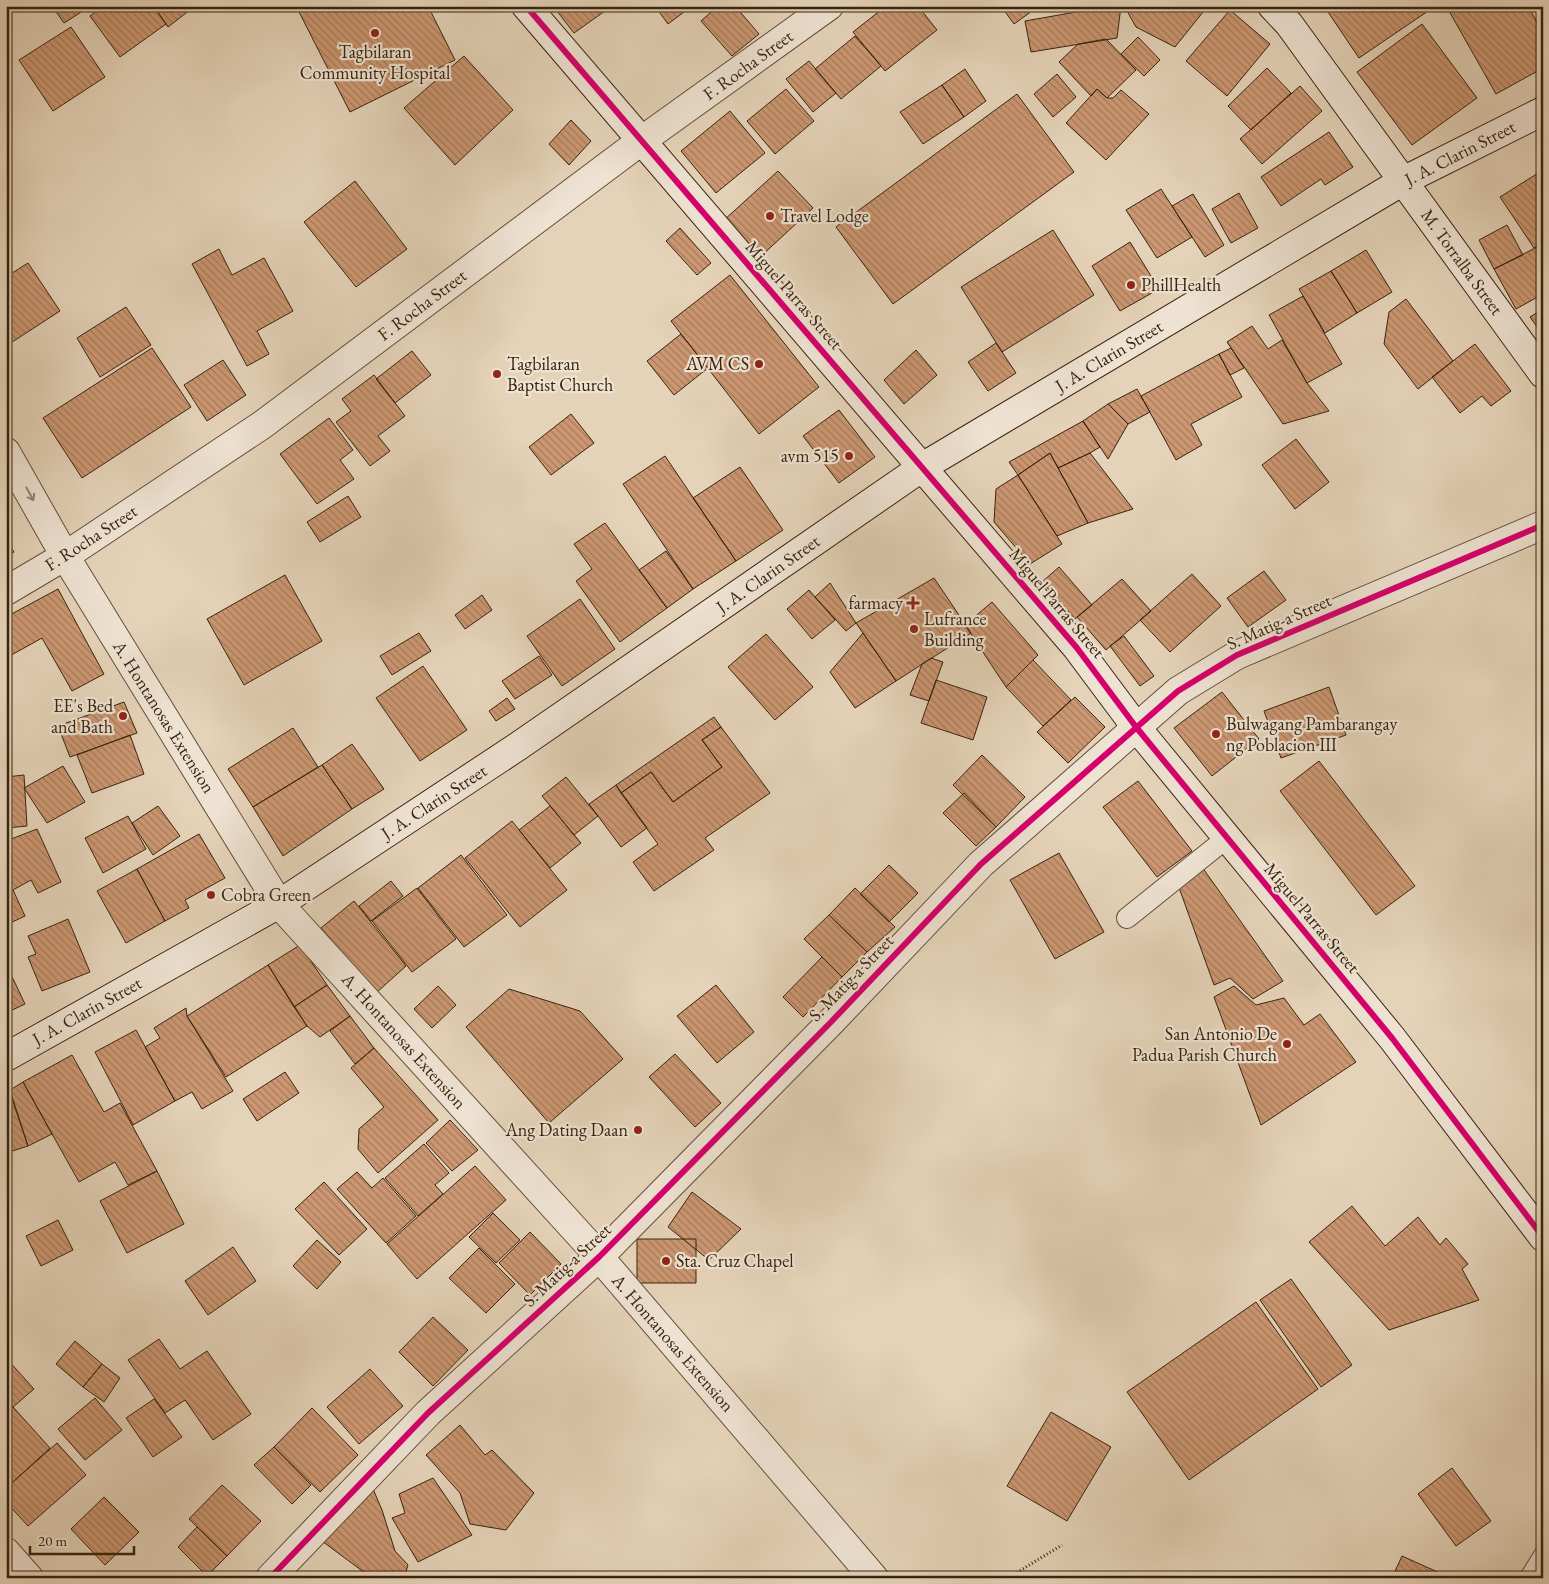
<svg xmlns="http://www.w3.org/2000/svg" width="1549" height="1584" font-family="'EB Garamond',serif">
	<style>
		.building { fill: url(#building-back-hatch); stroke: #37240e }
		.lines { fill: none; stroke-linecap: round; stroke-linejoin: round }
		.lane-casing { stroke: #625039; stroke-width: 22 }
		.street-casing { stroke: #625039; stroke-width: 30 }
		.secondary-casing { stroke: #37240e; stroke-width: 30 }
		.path { stroke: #37240e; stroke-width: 3; stroke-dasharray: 1 2.5; stroke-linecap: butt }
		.lane { stroke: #eee2d2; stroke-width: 20 }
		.street { stroke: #eee2d2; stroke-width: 28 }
		.secondary { stroke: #eee2d2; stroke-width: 28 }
		.cycleway-casing { stroke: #eee2d2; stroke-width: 9 }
		.cycleway { stroke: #d6006c; stroke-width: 6 }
		.oneway { stroke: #928370 }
		.poi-dot { fill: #8f2418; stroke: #eee2d2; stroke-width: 2 }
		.labels { text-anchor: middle; stroke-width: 4.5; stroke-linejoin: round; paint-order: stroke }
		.poi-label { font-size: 18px; fill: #37240e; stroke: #eee2d2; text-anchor: start }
		.street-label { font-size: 18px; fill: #37240e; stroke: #eee2d2 }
	</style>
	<defs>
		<pattern id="building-back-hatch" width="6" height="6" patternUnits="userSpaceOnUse" patternTransform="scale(1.25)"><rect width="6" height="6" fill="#cc9772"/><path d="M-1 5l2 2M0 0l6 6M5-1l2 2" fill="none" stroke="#a67b5c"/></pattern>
	</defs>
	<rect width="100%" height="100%" fill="#e5d3b9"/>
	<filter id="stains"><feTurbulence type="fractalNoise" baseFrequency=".004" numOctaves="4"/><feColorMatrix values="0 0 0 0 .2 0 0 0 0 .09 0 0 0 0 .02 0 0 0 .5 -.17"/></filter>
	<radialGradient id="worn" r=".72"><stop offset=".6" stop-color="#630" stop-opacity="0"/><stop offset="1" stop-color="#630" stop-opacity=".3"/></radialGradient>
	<!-- building -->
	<path class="building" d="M52,6H85L86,9L64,23Z
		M103,6H153L166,24L120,57L90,16Z
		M154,6H195L168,27Z
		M296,6H428L455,60L350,112Z
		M553,6H612L574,33Z
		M655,6H692L668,24Z
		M718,6H735L759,34L732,56L701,21Z
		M886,6H918L937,30L885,71L853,32Z
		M1001,6H1039L1014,24Z
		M1110,6H1121L1117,38L1031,52L1025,21Z
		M1136,6H1199L1203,12L1175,47L1136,27L1127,11Z
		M1337,6H1433L1434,7L1359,58L1328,12Z
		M1457,6H1528L1543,33V68L1496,94L1449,11Z
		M1230,10L1270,44L1227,96L1186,61Z
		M1422,24L1477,98L1412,145L1357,72Z
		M71,27L105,77L53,111L19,60Z
		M855,36L881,66L841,99L815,69Z
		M1138,37L1160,60L1144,76L1121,54Z
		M1106,39L1136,70L1107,98L1097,89L1091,96L1059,62L1078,44Z
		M464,56L513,110L455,165L404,108Z
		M809,61L836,93L813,112L786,79Z
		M1267,68L1291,93L1251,130L1228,106Z
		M965,69L986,101L964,117L942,85Z
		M1057,74L1076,97L1053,117L1034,94Z
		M942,85L964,117L923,144L900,112Z
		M1300,86L1322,111L1262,164L1240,139Z
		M786,89L814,121L775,154L747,121Z
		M1097,89L1107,98H1113L1121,90L1149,114L1106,160L1066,123Z
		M1017,94L1074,172L893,304L836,227Z
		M730,111L765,153L716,193L681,151Z
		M571,120L591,141L569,165L549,144Z
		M1329,132L1353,167L1325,185L1321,179L1281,206L1261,177Z
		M1543,170V242L1534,248L1500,197Z
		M778,171L813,208L758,259L723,221Z
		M355,181L407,249L356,287L304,222Z
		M1161,189L1192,237L1157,258L1126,210Z
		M1239,193L1258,228L1231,243L1212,209Z
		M1193,194L1224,245L1205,257L1172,206Z
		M1507,225L1523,255L1494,269L1479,240Z
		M680,228L711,263L697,275L666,241Z
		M1053,230L1094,295L1002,352L961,287Z
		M1130,242L1159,289L1120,311L1092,266Z
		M1541,245L1543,249V294L1516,309L1494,269Z
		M219,249L232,275L264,258L293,311L257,331L269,354L247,366L192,264Z
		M1366,250L1392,292L1357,313L1331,271Z
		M28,263L60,311L6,346V277Z
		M1331,271L1357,313L1325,333L1299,289Z
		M730,275L819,387L759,434L671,321Z
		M1303,296L1342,364L1307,383L1269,315Z
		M1406,299L1453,361L1418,389L1384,344L1389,312Z
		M126,307L151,345L100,377L77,338Z
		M1543,309V335L1530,317Z
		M1252,326L1268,349L1282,340L1307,383L1329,411L1283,424L1227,342Z
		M681,334L708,368L674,395L647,361Z
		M996,343L1016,373L988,391L968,362Z
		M1475,344L1511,391L1491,406L1482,396L1460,413L1432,377Z
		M152,348L191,407L82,478L43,418Z
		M1231,348L1244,368L1230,375L1219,354Z
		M916,350L937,375L904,404L884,380Z
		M412,351L431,375L395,403L376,379Z
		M1219,354L1242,397L1191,424L1202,445L1176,460L1141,396Z
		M223,360L246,395L207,421L184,385Z
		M374,375L405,416L378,436L390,451L370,466L336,422L351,411L342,399Z
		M1137,389L1150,412L1128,424L1108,404Z
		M1108,404L1128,424L1108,459L1083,421Z
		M839,410L875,457L839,483L803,436Z
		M571,414L594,443L551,475L529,447Z
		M329,418L353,450L340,460L354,479L317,504L280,454Z
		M1083,421L1100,447L1090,453L1058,468L1050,453L1018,475L1009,462Z
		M1296,439L1329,482L1295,509L1262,465Z
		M1050,453L1088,523L1057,536L1018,475Z
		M1090,453L1133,509L1088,523L1058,468Z
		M665,456L736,561L693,589L623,484Z
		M740,467L783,530L736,561L693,498Z
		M1018,475L1062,544L1030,564L994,522L996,489Z
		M348,496L361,517L320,542L307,522Z
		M605,523L667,608L620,642L576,581L592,569L574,544Z
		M6,539L14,552L6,556Z
		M666,551L693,589L667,608L639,570Z
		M1059,567L1092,605L1075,619L1042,582Z
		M1264,571L1286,600L1248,627L1227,598Z
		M1192,574L1221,606L1170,652L1140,620Z
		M285,575L322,641L244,685L207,619Z
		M934,578L971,633L896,681L856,623Z
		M1122,579L1151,611L1106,650L1077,617Z
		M830,583L856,623L846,631L815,597Z
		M58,589L104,674L72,691L42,638L6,658V617Z
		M809,590L835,620L812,639L787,609Z
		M482,595L492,610L465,629L455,615Z
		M580,599L615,649L562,686L527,636Z
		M992,602L1038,655L1006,687L965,625Z
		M419,633L431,651L392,675L380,656Z
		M863,633L896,681L855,708L830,672Z
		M766,634L813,687L775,720L728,667Z
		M1124,636L1154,676L1140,686L1110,646Z
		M539,656L552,675L515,699L502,681Z
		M931,658L943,662L929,701L910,695L922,664Z
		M1033,660L1071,700L1043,726L1006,687Z
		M423,666L467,730L420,761L376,698Z
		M936,680L987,697L973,740L921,723Z
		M1329,687L1346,735L1281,758L1264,711Z
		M1222,692L1259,739L1212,776L1174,728Z
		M1075,697L1105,727L1068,763L1037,732Z
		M507,698L515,709L496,721L489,711Z
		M124,702L137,733L70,757L58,726Z
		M714,717L721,727L702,740L722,767L673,802L651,772L621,793L616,785Z
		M721,727L770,793L705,838L714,850L654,891L633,862L658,844L621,793L651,772L673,802L722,767L702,740Z
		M293,728L318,767L253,807L228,769Z
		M130,735L144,774L92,793L77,755Z
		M352,744L384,789L352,809L322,765Z
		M982,755L1025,797L996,827L953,785Z
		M1319,761L1415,886L1376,915L1280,791Z
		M322,765L352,809L283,856L253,807Z
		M63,766L85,802L47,823L24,788Z
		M24,775L27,826L6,828V777Z
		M566,777L598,816L574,835L542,796Z
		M1138,781L1192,851L1157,877L1103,807Z
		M616,785L647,828L621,847L589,804Z
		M964,793L996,827L976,846L943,813Z
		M158,806L180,836L153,855L132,823Z
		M550,806L581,843L550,868L519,830Z
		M128,816L146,849L103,873L85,838Z
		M512,821L567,890L520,927L465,858Z
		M37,829L61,882L38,893L31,880L13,890L25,916L6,925V841Z
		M199,834L225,878L185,900L189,908L165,921L137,869Z
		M1059,853L1104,932L1055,959L1010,880Z
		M461,855L507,915L464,947L418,888Z
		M889,865L918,893L889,922L860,894Z
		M1202,867L1283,981L1253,999L1230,978L1214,985L1177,882Z
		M137,869L165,921L126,943L97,891Z
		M391,881L403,896L371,921L359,906Z
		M417,888L456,939L412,972L372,921Z
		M855,888L895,927L867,952L829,915Z
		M354,901L406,966L376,993L321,928Z
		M829,915L867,952L842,977L804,939Z
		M68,919L90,972L42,991L28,957L36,954L28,936Z
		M300,945L327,985L294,1007L268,965Z
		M822,957L842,977L803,1017L783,997Z
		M6,964L25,1004L6,1013Z
		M268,965L307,1026L226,1077L187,1016Z
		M327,985L350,1016L320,1037L307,1026L294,1007Z
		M716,985L754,1032L717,1063L677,1016Z
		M438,986L456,1005L432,1028L414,1009Z
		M1234,986L1256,1005L1284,998L1304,1025L1320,1014L1356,1062L1261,1125L1214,997Z
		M509,989L580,1011L623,1059L549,1123L466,1027Z
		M186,1008L187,1016L233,1091L202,1109L192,1092L175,1101L145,1047L160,1038L154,1028Z
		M350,1016L374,1048L355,1064L330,1031Z
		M136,1030L175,1101L133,1125L95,1052Z
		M374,1048L438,1120L378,1173L358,1149L359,1129L384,1107L351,1068Z
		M675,1054L721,1103L695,1127L649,1077Z
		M72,1055L104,1112L120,1103L157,1171L128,1185L115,1162L79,1182L23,1082Z
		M285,1072L299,1093L257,1121L243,1099Z
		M23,1082L52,1134L28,1146L10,1090Z
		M11,1096L28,1146L6,1153V1098Z
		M450,1120L478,1150L452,1171L426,1143Z
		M424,1144L449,1173L435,1185L443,1194L418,1216L385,1178Z
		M475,1166L506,1200L417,1279L387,1244Z
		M157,1171L184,1224L127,1253L100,1201Z
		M357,1172L372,1188L383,1178L416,1216L386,1243L337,1189Z
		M324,1182L367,1229L339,1255L295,1209Z
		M692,1192L741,1229L709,1260L668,1227Z
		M1352,1206L1385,1246L1418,1217L1440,1245L1446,1238L1468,1264L1462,1269L1479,1300L1389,1330L1309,1242Z
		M493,1213L520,1240L496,1263L469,1237Z
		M58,1220L73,1250L41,1266L26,1236Z
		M530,1232L561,1264L530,1295L499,1263Z
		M637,1239H696V1283H637Z
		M317,1240L341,1262L317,1289L293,1266Z
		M233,1247L256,1281L208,1315L185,1281Z
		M479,1248L515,1284L486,1313L449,1278Z
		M1291,1279L1352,1365L1321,1387L1260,1300Z
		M1256,1302L1318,1389L1189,1480L1127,1392Z
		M433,1317L468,1350L433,1386L399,1352Z
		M159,1339L180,1369L207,1351L251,1414L213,1440L185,1400L165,1413L128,1360Z
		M75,1341L102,1364L83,1387L56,1364Z
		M6,1358L34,1389L6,1413Z
		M102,1364L120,1378L104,1402L83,1387Z
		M370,1369L403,1406L359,1444L327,1407Z
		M95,1398L122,1430L85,1460L58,1429Z
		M154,1399L182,1437L153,1457L126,1418Z
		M13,1407L50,1448L13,1482L6,1474V1413Z
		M312,1408L358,1455L320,1492L274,1447Z
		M1051,1412L1111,1447L1067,1521L1007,1486Z
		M460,1425L485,1455L492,1450L534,1493L506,1530L470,1524L460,1493L426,1455Z
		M57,1443L86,1475L28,1526L6,1502V1488Z
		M274,1447L311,1485L292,1504L254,1465Z
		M1452,1468L1491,1521L1456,1546L1418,1494Z
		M433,1478L472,1535L418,1562L392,1518L405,1513L399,1494Z
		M370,1482L382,1510L395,1551L408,1565L404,1578H365V1573L322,1541Z
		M222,1485L261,1521L227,1556L189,1519Z
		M104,1497L139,1532L105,1565L71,1529Z
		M197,1527L227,1556L207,1576L178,1547Z
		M1402,1556L1442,1574L1440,1578H1392Z"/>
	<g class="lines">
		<defs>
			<path id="lane" d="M1127,918L1228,837
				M1530,1578L1543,1557"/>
			<path id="street" d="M6,452L65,556L279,904L589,1245L874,1578
				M6,591L65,556L262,425L641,141L829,6
				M6,1552L29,1578
				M270,1578L428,1413L599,1257L831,1022L981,864L1178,691L1237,655L1543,525"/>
			<path id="secondary" d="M526,6L1077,648L1136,727L1392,1038L1543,1237
				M1272,6L1289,24L1543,374
				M6,1057L279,904L517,747L924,466L1403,181L1543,111"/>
		</defs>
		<!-- lane casing -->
		<use href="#lane" class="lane-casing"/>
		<!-- street casing -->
		<use href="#street" class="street-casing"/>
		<!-- secondary casing -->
		<use href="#secondary" class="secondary-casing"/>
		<!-- path -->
		<path class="path" d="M1008,1578L1062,1545"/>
		<!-- lane -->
		<use href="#lane" class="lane"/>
		<!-- street -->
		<use href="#street" class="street"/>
		<!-- secondary -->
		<use href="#secondary" class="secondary"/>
		<defs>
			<path id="cycleway" d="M526,6L1077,648L1136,727L1392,1038L1543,1237
				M270,1578L428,1413L599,1257L831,1022L981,864L1178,691L1237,655L1543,525"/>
		</defs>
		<!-- cycleway casing -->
		<use href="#cycleway" class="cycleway-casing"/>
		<!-- cycleway -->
		<use href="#cycleway" class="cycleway"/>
	</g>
	<!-- one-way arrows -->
	<defs><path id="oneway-shaft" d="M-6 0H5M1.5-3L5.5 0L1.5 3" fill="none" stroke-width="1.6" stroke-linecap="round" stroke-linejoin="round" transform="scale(1.25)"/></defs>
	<use class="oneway" href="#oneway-shaft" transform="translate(30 494) rotate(61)"/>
	<!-- markers -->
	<g class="poi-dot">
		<circle cx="375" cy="33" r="5"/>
		<circle cx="770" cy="216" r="5"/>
		<circle cx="1131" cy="285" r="5"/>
		<circle cx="759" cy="364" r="5"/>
		<circle cx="497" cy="374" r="5"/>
		<circle cx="849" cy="456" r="5"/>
		<path d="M910.5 595.5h5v5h5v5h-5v5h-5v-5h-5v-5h5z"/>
		<circle cx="914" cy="629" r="5"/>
		<circle cx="123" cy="716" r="5"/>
		<circle cx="1216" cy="734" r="5"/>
		<circle cx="211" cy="895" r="5"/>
		<circle cx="1287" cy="1044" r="5"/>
		<circle cx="638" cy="1130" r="5"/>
		<circle cx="666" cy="1261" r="5"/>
	</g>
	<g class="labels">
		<!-- poi labels -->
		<g class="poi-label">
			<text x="375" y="58" text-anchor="middle">Tagbilaran<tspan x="375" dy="21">Community Hospital</tspan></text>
			<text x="780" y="222">Travel Lodge</text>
			<text x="1141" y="291">PhillHealth</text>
			<text x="507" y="370">Tagbilaran<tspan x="507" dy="21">Baptist Church</tspan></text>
			<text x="749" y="370" text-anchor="end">AVM CS</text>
			<text x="839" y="462" text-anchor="end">avm 515</text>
			<text x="903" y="609" text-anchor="end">farmacy</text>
			<text x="924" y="625">Lufrance<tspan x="924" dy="21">Building</tspan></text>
			<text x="113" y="712" text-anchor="end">EE's Bed<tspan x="113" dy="21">and Bath</tspan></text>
			<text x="1226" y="730">Bulwagang Pambarangay<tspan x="1226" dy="21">ng Poblacion Ⅲ</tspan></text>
			<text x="221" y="901">Cobra Green</text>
			<text x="1277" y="1040" text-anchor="end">San Antonio De<tspan x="1277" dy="21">Padua Parish Church</tspan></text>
			<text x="628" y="1136" text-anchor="end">Ang Dating Daan</text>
			<text x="676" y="1267">Sta. Cruz Chapel</text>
		</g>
		<!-- street labels -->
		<g class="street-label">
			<text transform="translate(748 65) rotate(-36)" y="6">F. Rocha Street</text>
			<text transform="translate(1460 153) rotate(-27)" y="6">J. A. Clarin Street</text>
			<text transform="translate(1462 262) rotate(54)" y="6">M. Torralba Street</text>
			<text transform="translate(794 295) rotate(49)" y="6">Miguel Parras Street</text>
			<text transform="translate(422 305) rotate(-37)" y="6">F. Rocha Street</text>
			<text transform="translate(1109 356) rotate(-31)" y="6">J. A. Clarin Street</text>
			<text transform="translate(91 538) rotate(-33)" y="6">F. Rocha Street</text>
			<text transform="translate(768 574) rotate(-35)" y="6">J. A. Clarin Street</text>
			<text transform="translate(1057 603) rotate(50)" y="6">Miguel Parras Street</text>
			<text transform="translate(1279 622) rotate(-24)" y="6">S. Matig-a Street</text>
			<text transform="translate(164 717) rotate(58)" y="6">A. Hontanosas Extension</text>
			<text transform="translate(434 802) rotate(-33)" y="6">J. A. Clarin Street</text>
			<text transform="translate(1312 918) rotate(50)" y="6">Miguel Parras Street</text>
			<text transform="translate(851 978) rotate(-46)" y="6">S. Matig-a Street</text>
			<text transform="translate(87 1011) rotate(-29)" y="6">J. A. Clarin Street</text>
			<text transform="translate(404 1041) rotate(48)" y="6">A. Hontanosas Extension</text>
			<text transform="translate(567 1265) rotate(-43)" y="6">S. Matig-a Street</text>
			<text transform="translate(673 1343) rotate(49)" y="6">A. Hontanosas Extension</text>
		</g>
	</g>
	<!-- margin -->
	<rect width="1549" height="1584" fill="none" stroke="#e5d3b9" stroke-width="25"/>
	<rect x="8" y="8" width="1534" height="1569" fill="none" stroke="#37240e" stroke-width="2.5"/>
	<rect x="12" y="12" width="1524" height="1559" fill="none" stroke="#37240e"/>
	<!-- scale -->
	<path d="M30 1546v8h104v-8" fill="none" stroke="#37240e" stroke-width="2.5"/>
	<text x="38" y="1546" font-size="15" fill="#37240e" stroke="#eee2d2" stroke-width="4" paint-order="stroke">20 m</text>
	<rect width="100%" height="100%" filter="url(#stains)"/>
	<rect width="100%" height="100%" fill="url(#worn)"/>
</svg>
